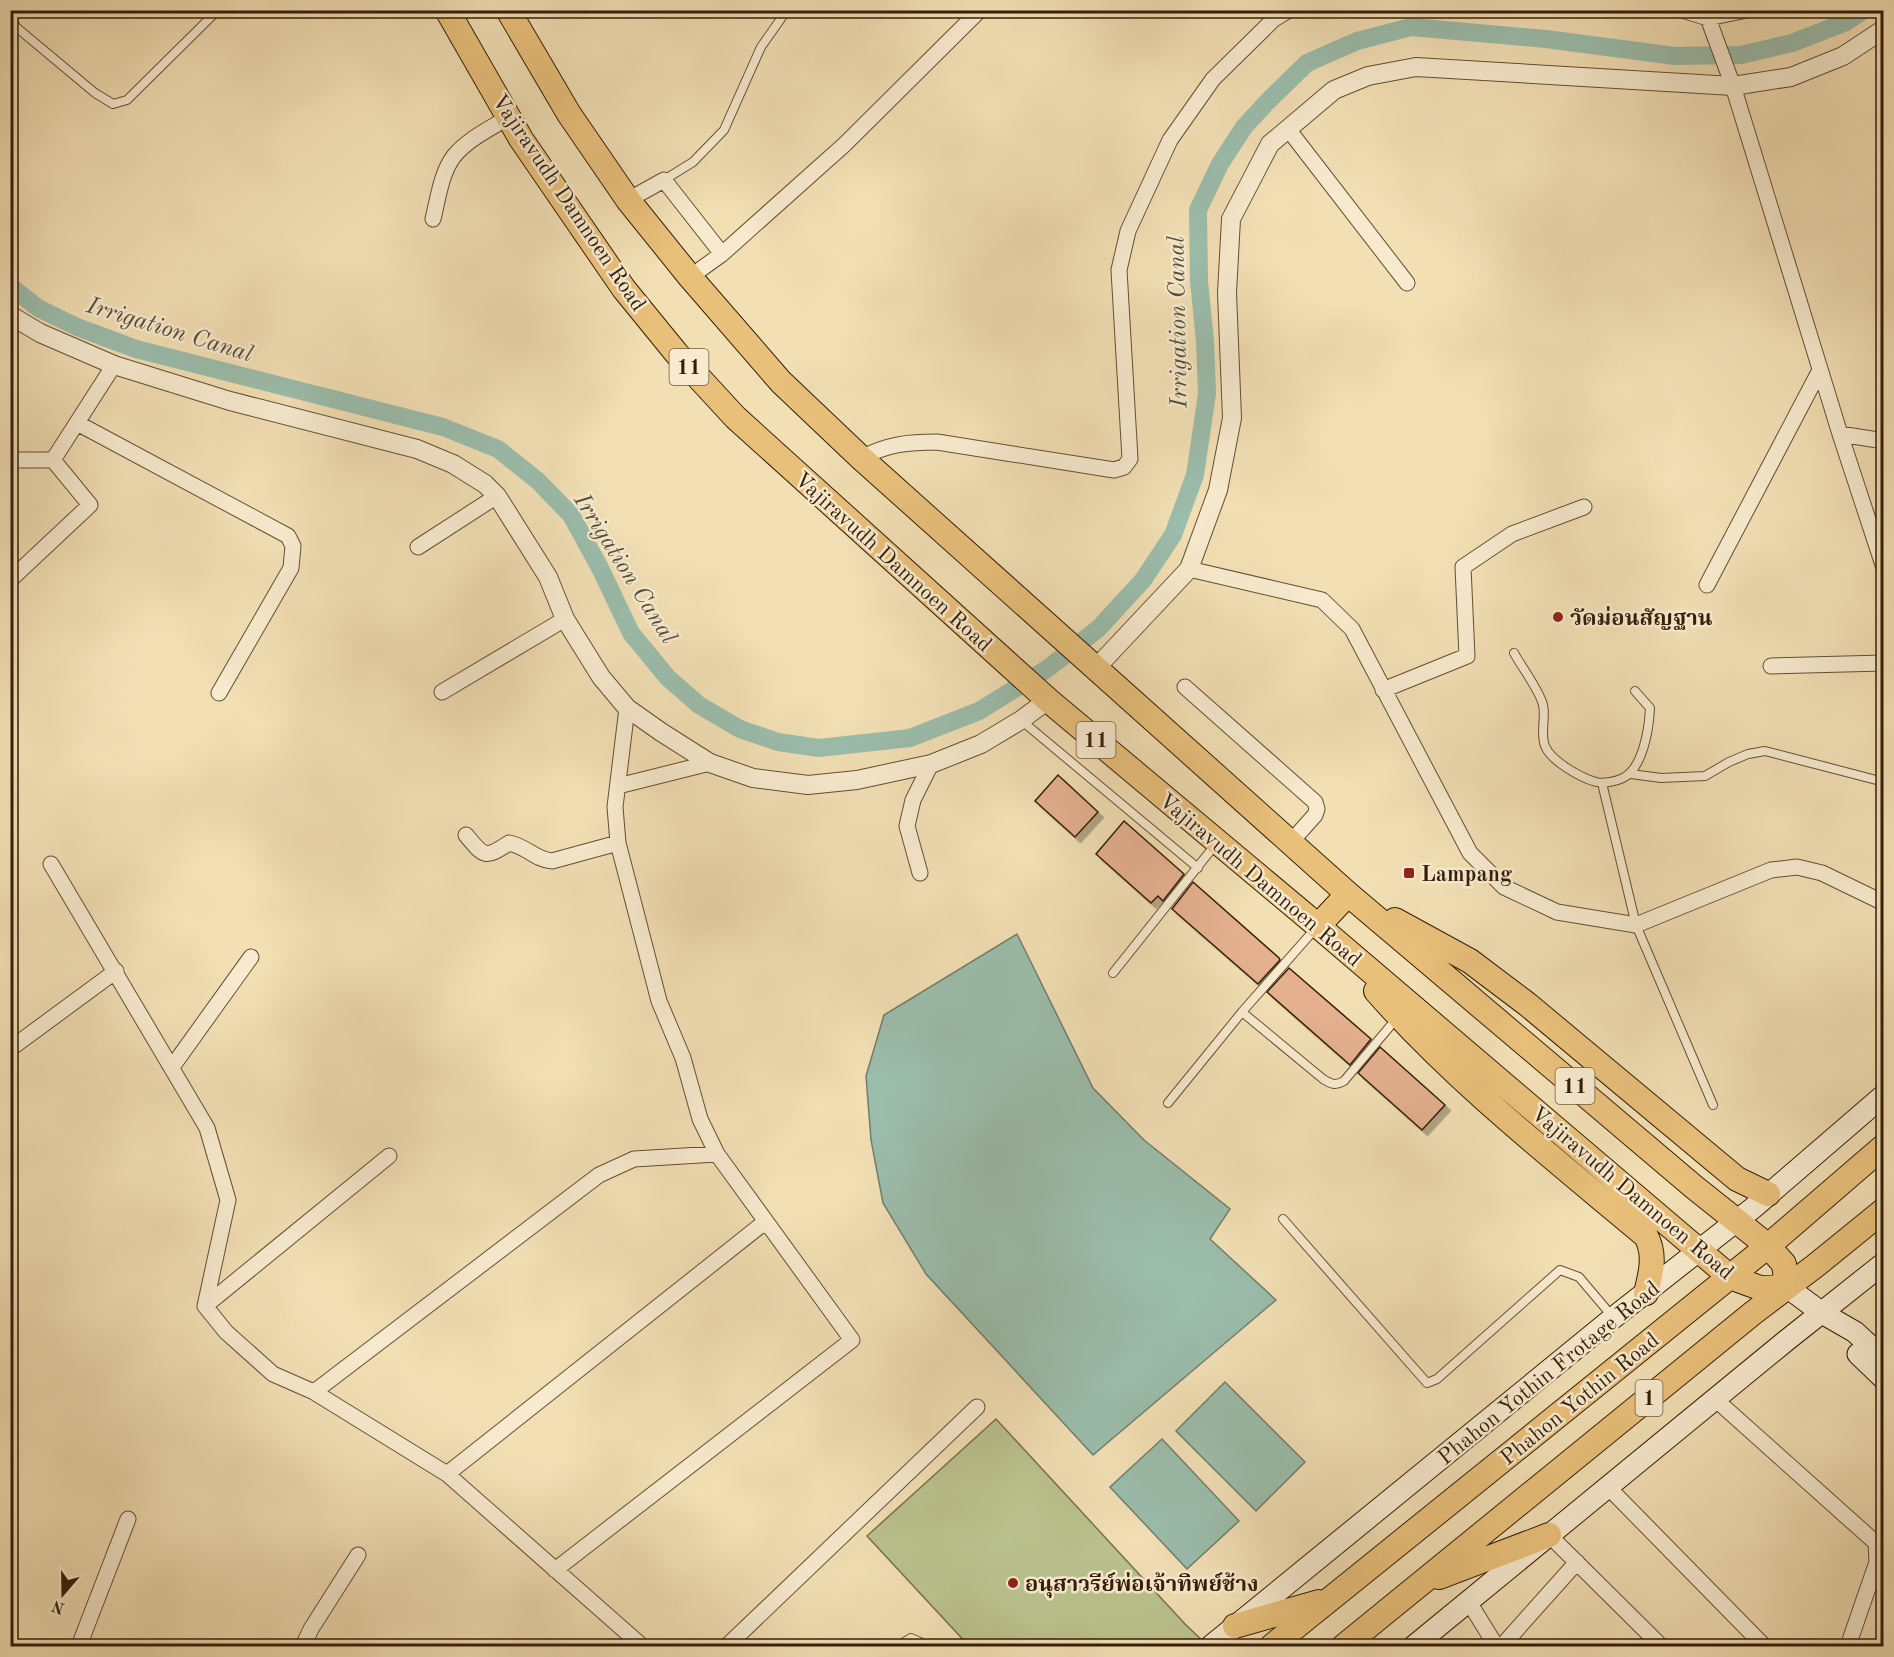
<svg xmlns="http://www.w3.org/2000/svg" width="1894" height="1657" font-family="'Old Standard TT','Noto Serif Thai',serif">
	<style>
		.green { fill: #bac28e; stroke: #77704c; stroke-width: 1.5 }
		.water { fill: #9bbdac; stroke: #727d6b; stroke-width: 1.5 }
		.lines { fill: none; stroke-linecap: round; stroke-linejoin: round }
		.canal { stroke: #9bbdac; stroke-width: 18 }
		.building { fill: #e4b08e; stroke: #341e09; stroke-width: 1.5; filter: url(#shadow) }
		.service-casing { stroke: #644e34; stroke-width: 10 }
		.minor-casing { stroke: #644e34; stroke-width: 17 }
		.tertiary-casing { stroke: #644e34; stroke-width: 20 }
		.secondary-casing { stroke: #341e09; stroke-width: 23 }
		.primary-casing { stroke: #341e09; stroke-width: 26 }
		.trunk-casing { stroke: #341e09; stroke-width: 26 }
		.service { stroke: #f7eace; stroke-width: 8 }
		.minor { stroke: #f7eace; stroke-width: 15 }
		.tertiary { stroke: #f7eace; stroke-width: 18 }
		.secondary { stroke: #f7eace; stroke-width: 21 }
		.primary { stroke: #e9c07a; stroke-width: 24 }
		.trunk { stroke: #e9c07a; stroke-width: 24 }
		.poi-dot { fill: #8f2418; stroke: #f7eace; stroke-width: 2 }
		.labels { text-anchor: middle; stroke-width: 5; stroke-linejoin: round; paint-order: stroke }
		.shield { fill: #f7eace; stroke: #6e5b44; stroke-width: 1.5 }
		.shield-label { font-size: 21px; font-weight: bold; fill: #341e09 }
		.street-label { font-size: 22px; fill: #341e09; stroke: #f7eace }
		.poi-label { font-size: 22px; font-weight: bold; fill: #341e09; stroke: #f7eace; text-anchor: start }
		.water-label { font-size: 24px; font-style: italic; fill: #534e3a; stroke: #f7eace }
	</style>
	<defs>
		<filter id="shadow"><feDropShadow dx="5.5" dy="5.5" stdDeviation="0" flood-color="#0004"/></filter>
	</defs>
	<rect width="100%" height="100%" fill="#f2dfb4"/>
	<filter id="stains"><feTurbulence type="fractalNoise" baseFrequency=".00333" numOctaves="4"/><feColorMatrix values="0 0 0 0 .2 0 0 0 0 .09 0 0 0 0 .02 0 0 0 .5 -.17"/></filter>
	<radialGradient id="worn" r=".72"><stop offset=".6" stop-color="#630" stop-opacity="0"/><stop offset="1" stop-color="#630" stop-opacity=".3"/></radialGradient>
	<!-- green -->
	<path class="green" d="M996,1419L1185,1624L1208,1646H969L867,1536Z"/>
	<!-- water -->
	<path class="water" d="M1017,934L1093,1088L1144,1140L1230,1209L1210,1239L1276,1300L1093,1455L926,1274L883,1203L871,1140L866,1076L884,1015Z
		M1225,1382L1305,1462L1256,1511L1176,1431Z
		M1162,1439L1239,1521L1187,1569L1110,1487Z"/>
	<g class="lines">
		<!-- canal -->
		<path class="canal" d="M10,286L38,308L77,327L136,349L443,427L498,449L538,481L571,515L600,568L631,633L668,678L699,705L740,729L778,742L819,748L910,738L979,711L1047,669L1099,628L1143,580L1173,535L1195,475L1207,394L1205,341L1199,281L1198,210L1220,164L1244,127L1268,101L1307,63L1357,41L1411,27L1546,39L1675,56L1741,55L1792,43L1846,22L1864,10"/>
	</g>
	<!-- building -->
	<path class="building" d="M1058,775L1098,812L1075,837L1035,801Z
		M1124,821L1184,874L1163,901L1158,896L1151,903L1096,854Z
		M1193,882L1279,958L1280,960L1258,984L1172,909Z
		M1289,968L1371,1039L1350,1065L1267,992Z
		M1380,1047L1445,1105L1422,1130L1358,1073Z"/>
	<g class="lines">
		<defs>
			<path id="service" d="M15,10L12,18L16,27L95,93L113,104L127,100L218,10
				M664,180L693,162L724,130L761,47L787,10
				M1514,653C1521,666 1540,691 1543,705C1546,718 1540,733 1545,746C1551,761 1581,778 1596,782C1604,784 1617,781 1623,778C1643,768 1649,729 1650,708L1635,691
				M1022,721L1198,868
				M1631,774L1661,778L1705,776L1729,762L1748,754L1765,751L1884,782
				M1602,783L1636,925L1713,1105
				M1113,973L1215,845
				M1242,1012L1323,1079C1331,1084 1335,1086 1344,1081L1397,1018
				M1168,1103L1242,1012L1315,929
				M1283,1219L1427,1383L1437,1379L1560,1270L1579,1277L1612,1316
				M898,1646L911,1638L929,1646"/>
			<path id="minor" d="M1682,10L1708,18L1747,10
				M1708,18L1733,86L1840,434L1884,568
				M1288,129L1407,283
				M628,200L664,180L722,254
				M433,219C438,199 441,173 454,156C468,139 491,128 509,117
				M690,277L722,254L844,145L980,10
				M77,423L288,536L293,546L291,568L219,693
				M1840,434L1884,441
				M861,458C888,444 908,442 937,442L1114,470L1124,467L1130,459L1119,270L1128,231L1170,140L1213,79L1274,19L1289,10
				M10,460H53
				M418,547L497,496
				M1189,569L1322,600L1352,629L1470,853L1504,887L1557,912L1636,925L1771,870L1797,867L1822,873L1884,903
				M10,580L90,505L53,460L114,365
				M1707,585L1820,370
				M1771,666L1884,663
				M1185,687L1315,802L1317,809L1315,815L1291,842
				M1383,690L1467,656L1463,567L1512,534L1584,507
				M442,692L565,619
				M618,786L710,763
				M466,835C484,857 485,859 509,843C526,846 536,860 552,861L618,843
				M51,864L207,1128L228,1200L205,1306L226,1332L273,1374L314,1392L447,1474L642,1646
				M920,873L907,826L913,800L931,764
				M10,1049L116,971
				M172,1067L251,957
				M205,1306L389,1156
				M314,1392L599,1175L634,1159L717,1154
				M1715,1399L1876,1543L1877,1562L1848,1646
				M447,1474L765,1222
				M1608,1487L1764,1646
				M1549,1535L1661,1646
				M555,1570L852,1340L717,1154L700,1119L683,1058L659,1001L618,843L615,807L627,708
				M1469,1602L1496,1646
				M79,1646L128,1519
				M303,1646L311,1629L358,1555
				M727,1646L977,1407
				M1502,1646L1577,1562"/>
			<path id="tertiary" d="M10,315L40,333L114,365L230,401L417,449L453,464L485,484L497,496L548,577L565,619L601,677L627,708L661,732L710,763L753,778L808,785L857,780L931,764L981,744L1021,720L1048,700
				M1096,668L1189,569L1218,490L1232,418L1227,293L1231,219L1270,144L1334,90L1368,76L1416,67L1733,86L1791,77L1843,56L1884,29"/>
			<path id="secondary" d="M1787,1287L1822,1313L1855,1332L1884,1359
				M1858,1354L1884,1379
				M1211,1646L1613,1318L1753,1208L1884,1095
				M1414,1646L1787,1340L1884,1263"/>
			<path id="primary" d="M447,10L521,139L624,289L677,354L735,417L1048,700L1318,926L1730,1277L1760,1288L1787,1287L1784,1264L1768,1246L1694,1187L1348,894L861,458L781,382L690,277L628,200L569,114L508,10
				M1395,920L1470,961L1527,1004L1737,1179L1768,1194
				M1318,926L1348,894
				M1376,991C1456,1082 1553,1158 1646,1236C1656,1255 1651,1273 1646,1293"/>
			<path id="trunk" d="M1439,1577L1549,1535
				M1235,1626L1319,1602
				M1272,1646L1768,1246L1884,1146
				M1344,1646L1753,1313L1815,1266L1884,1210"/>
		</defs>
		<!-- service casing -->
		<use href="#service" class="service-casing"/>
		<!-- minor casing -->
		<use href="#minor" class="minor-casing"/>
		<!-- tertiary casing -->
		<use href="#tertiary" class="tertiary-casing"/>
		<!-- secondary casing -->
		<use href="#secondary" class="secondary-casing"/>
		<!-- primary casing -->
		<use href="#primary" class="primary-casing"/>
		<!-- trunk casing -->
		<use href="#trunk" class="trunk-casing"/>
		<!-- service -->
		<use href="#service" class="service"/>
		<!-- minor -->
		<use href="#minor" class="minor"/>
		<!-- tertiary -->
		<use href="#tertiary" class="tertiary"/>
		<!-- secondary -->
		<use href="#secondary" class="secondary"/>
		<!-- primary -->
		<use href="#primary" class="primary"/>
		<!-- trunk -->
		<use href="#trunk" class="trunk"/>
	</g>
	<!-- markers -->
	<g class="poi-dot">
		<circle cx="1558" cy="617" r="6"/>
		<rect x="1403" y="867" width="12" height="12" rx="3"/>
		<circle cx="1013" cy="1583" r="6"/>
	</g>
	<g class="labels">
		<!-- shield labels -->
		<g class="shield">
			<rect x="669.5" y="349" width="39" height="36" rx="4.5"/>
			<rect x="1076.5" y="722" width="39" height="36" rx="4.5"/>
			<rect x="1555.5" y="1068" width="39" height="36" rx="4.5"/>
			<rect x="1635.5" y="1380" width="27" height="36" rx="4.5"/>
		</g>
		<g class="shield-label">
			<text x="689" y="374">11</text>
			<text x="1096" y="747">11</text>
			<text x="1575" y="1093">11</text>
			<text x="1649" y="1405">1</text>
		</g>
		<!-- street labels -->
		<g class="street-label">
			<text transform="translate(570 202) rotate(56)" y="8">Vajiravudh Damnoen Road</text>
			<text transform="translate(894 561) rotate(42)" y="8">Vajiravudh Damnoen Road</text>
			<text transform="translate(1261 879) rotate(40)" y="8">Vajiravudh Damnoen Road</text>
			<text transform="translate(1633 1192) rotate(40)" y="8">Vajiravudh Damnoen Road</text>
			<text transform="translate(1548 1372) rotate(-39)" y="8">Phahon Yothin Frotage Road</text>
			<text transform="translate(1579 1398) rotate(-39)" y="8">Phahon Yothin Road</text>
		</g>
		<!-- poi labels -->
		<g class="poi-label">
			<text x="1570" y="625">วัดม่อนสัญฐาน</text>
			<text x="1421" y="881">Lampang</text>
			<text x="1025" y="1591">อนุสาวรีย์พ่อเจ้าทิพย์ช้าง</text>
		</g>
		<!-- water labels -->
		<g class="water-label">
			<text transform="translate(1177 322) rotate(-91)" y="8">Irrigation Canal</text>
			<text transform="translate(170 329) rotate(17)" y="8">Irrigation Canal</text>
			<text transform="translate(626 568) rotate(58)" y="8">Irrigation Canal</text>
		</g>
	</g>
	<!-- margin -->
	<rect width="1894" height="1657" fill="none" stroke="#f2dfb4" stroke-width="36"/>
	<rect x="12" y="12" width="1870" height="1633" fill="none" stroke="#341e09" stroke-width="3"/>
	<rect x="18" y="18" width="1858" height="1621" fill="none" stroke="#341e09" stroke-width="1.5"/>
	<!-- north arrow -->
	<g transform="translate(63 1594) rotate(200)" stroke="#f7eace" stroke-width="4.5" paint-order="stroke">
	<path d="M0-4.5L10 22L0 15L-10 22Z" fill="#341e09"/>
	<text y="-9" font-size="16" font-weight="bold" text-anchor="middle" fill="#341e09">N</text>
	</g>
	<rect width="100%" height="100%" filter="url(#stains)"/>
	<rect width="100%" height="100%" fill="url(#worn)"/>
</svg>
